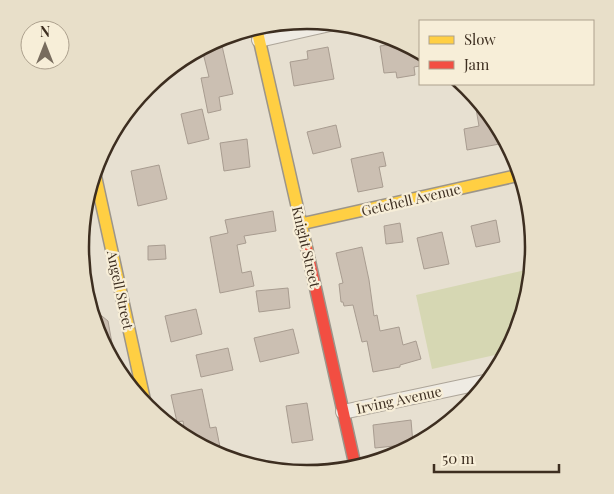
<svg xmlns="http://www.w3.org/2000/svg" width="614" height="494" font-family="'Playfair Display',serif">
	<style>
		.green { fill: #d6d7b3 }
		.building { fill: #cbbfb2; stroke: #a89c90 }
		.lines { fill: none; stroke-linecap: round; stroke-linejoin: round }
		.street-casing { stroke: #ada599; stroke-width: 16 }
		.slow-casing { stroke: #9c958a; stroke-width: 14 }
		.jam-casing { stroke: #9c958a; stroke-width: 14 }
		.street { stroke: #efebe3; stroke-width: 14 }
		.slow { stroke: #ffcf43; stroke-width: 11 }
		.jam { stroke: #f24e42; stroke-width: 11 }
		.labels { text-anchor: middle; stroke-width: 4.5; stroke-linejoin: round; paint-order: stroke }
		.street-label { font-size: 14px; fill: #3d2e20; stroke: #f7eed8 }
		.rim { fill: none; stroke: #3d2e20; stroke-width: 2.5 }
	</style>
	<rect width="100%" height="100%" fill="#e7e0d1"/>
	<!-- green -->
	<path class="green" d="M530,269L517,334L504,353L432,369L416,295Z"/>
	<!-- building -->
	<path class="building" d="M220,37L233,94L219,97L221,110L208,113L201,78L209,77L202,49Z
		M402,43L420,55V66L414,67L415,75L397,78L396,72L384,73L380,46Z
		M328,47L334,79L294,86L290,62L308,59L307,51Z
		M474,97L497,131L505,143L467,150L464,129L479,126Z
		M202,109L209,139L188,144L181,114Z
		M336,125L341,147L313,154L307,132Z
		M247,139L250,167L224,171L220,143Z
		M383,152L386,166L379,167L383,187L358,192L351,159Z
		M159,165L167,199L138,206L131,171Z
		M273,211L276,231L244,236L246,243L237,245L242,273L251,271L254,286L220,293L210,237L228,233L225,220Z
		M496,220L500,242L476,247L471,226Z
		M400,223L403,242L386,244L384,226Z
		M442,232L449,264L424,269L417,238Z
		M165,245L166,259L148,260V246Z
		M362,247L369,280L374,316L377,315L380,331L399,327L403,345L416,341L421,359L400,365V367L373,372L367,341L362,342L353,305L344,306L343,302H341L339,284L343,283L336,253Z
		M288,288L290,308L259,312L256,291Z
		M92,308L108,321L115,360L97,334Z
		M196,309L202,334L171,342L165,316Z
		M293,329L299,353L260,362L254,338Z
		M228,348L233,370L201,377L196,355Z
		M202,389L210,428L216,427L222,457L185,433L183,421L177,422L171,395Z
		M307,403L313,440L292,443L286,406Z
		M411,420L413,444L375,448L373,425Z"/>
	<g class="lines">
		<defs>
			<path id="street" d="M259,40L330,24
				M343,412L484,382"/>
			<path id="slow" d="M257,30L307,250
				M95,174L146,407
				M301,224L520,175"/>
			<path id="jam" d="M307,250L355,465"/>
		</defs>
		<!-- street casing -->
		<use href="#street" class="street-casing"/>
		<!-- slow casing -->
		<use href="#slow" class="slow-casing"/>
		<!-- jam casing -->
		<use href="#jam" class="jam-casing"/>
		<!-- street -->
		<use href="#street" class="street"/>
		<!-- slow -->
		<use href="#slow" class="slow"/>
		<!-- jam -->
		<use href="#jam" class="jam"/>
	</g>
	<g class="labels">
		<!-- street labels -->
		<g class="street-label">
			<text transform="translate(411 200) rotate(-13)" y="5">Getchell Avenue</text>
			<text transform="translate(306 247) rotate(77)" y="5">Knight Street</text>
			<text transform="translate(120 290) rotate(78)" y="5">Angell Street</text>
			<text transform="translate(399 400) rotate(-12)" y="5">Irving Avenue</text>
		</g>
	</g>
	<!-- crop -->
	<path d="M0 0H614V494H0ZM89 247a218 218 0 1 1 436 0a218 218 0 1 1-436 0Z" fill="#e8dfc9" fill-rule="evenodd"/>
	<path class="rim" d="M89 247a218 218 0 1 1 436 0a218 218 0 1 1-436 0Z"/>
	<!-- legend -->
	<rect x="419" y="20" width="175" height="65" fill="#f7eed8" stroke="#ada18e"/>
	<rect x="429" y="36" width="25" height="8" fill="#ffcf43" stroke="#ada18e"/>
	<text x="464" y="45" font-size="15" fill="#3d2e20">Slow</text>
	<rect x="429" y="61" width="25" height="8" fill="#f24e42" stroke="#ada18e"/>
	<text x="464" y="70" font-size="15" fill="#3d2e20">Jam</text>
	<!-- north arrow -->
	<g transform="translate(45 45)"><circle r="24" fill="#f7eed8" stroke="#ada18e"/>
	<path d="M0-4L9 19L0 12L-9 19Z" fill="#786c5e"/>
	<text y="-8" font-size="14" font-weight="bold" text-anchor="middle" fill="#3d2e20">N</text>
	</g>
	<!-- scale -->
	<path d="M434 464v8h125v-8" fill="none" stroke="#3d2e20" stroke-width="2.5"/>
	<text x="442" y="464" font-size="15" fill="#3d2e20" stroke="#f7eed8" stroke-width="4" paint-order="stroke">50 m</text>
</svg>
